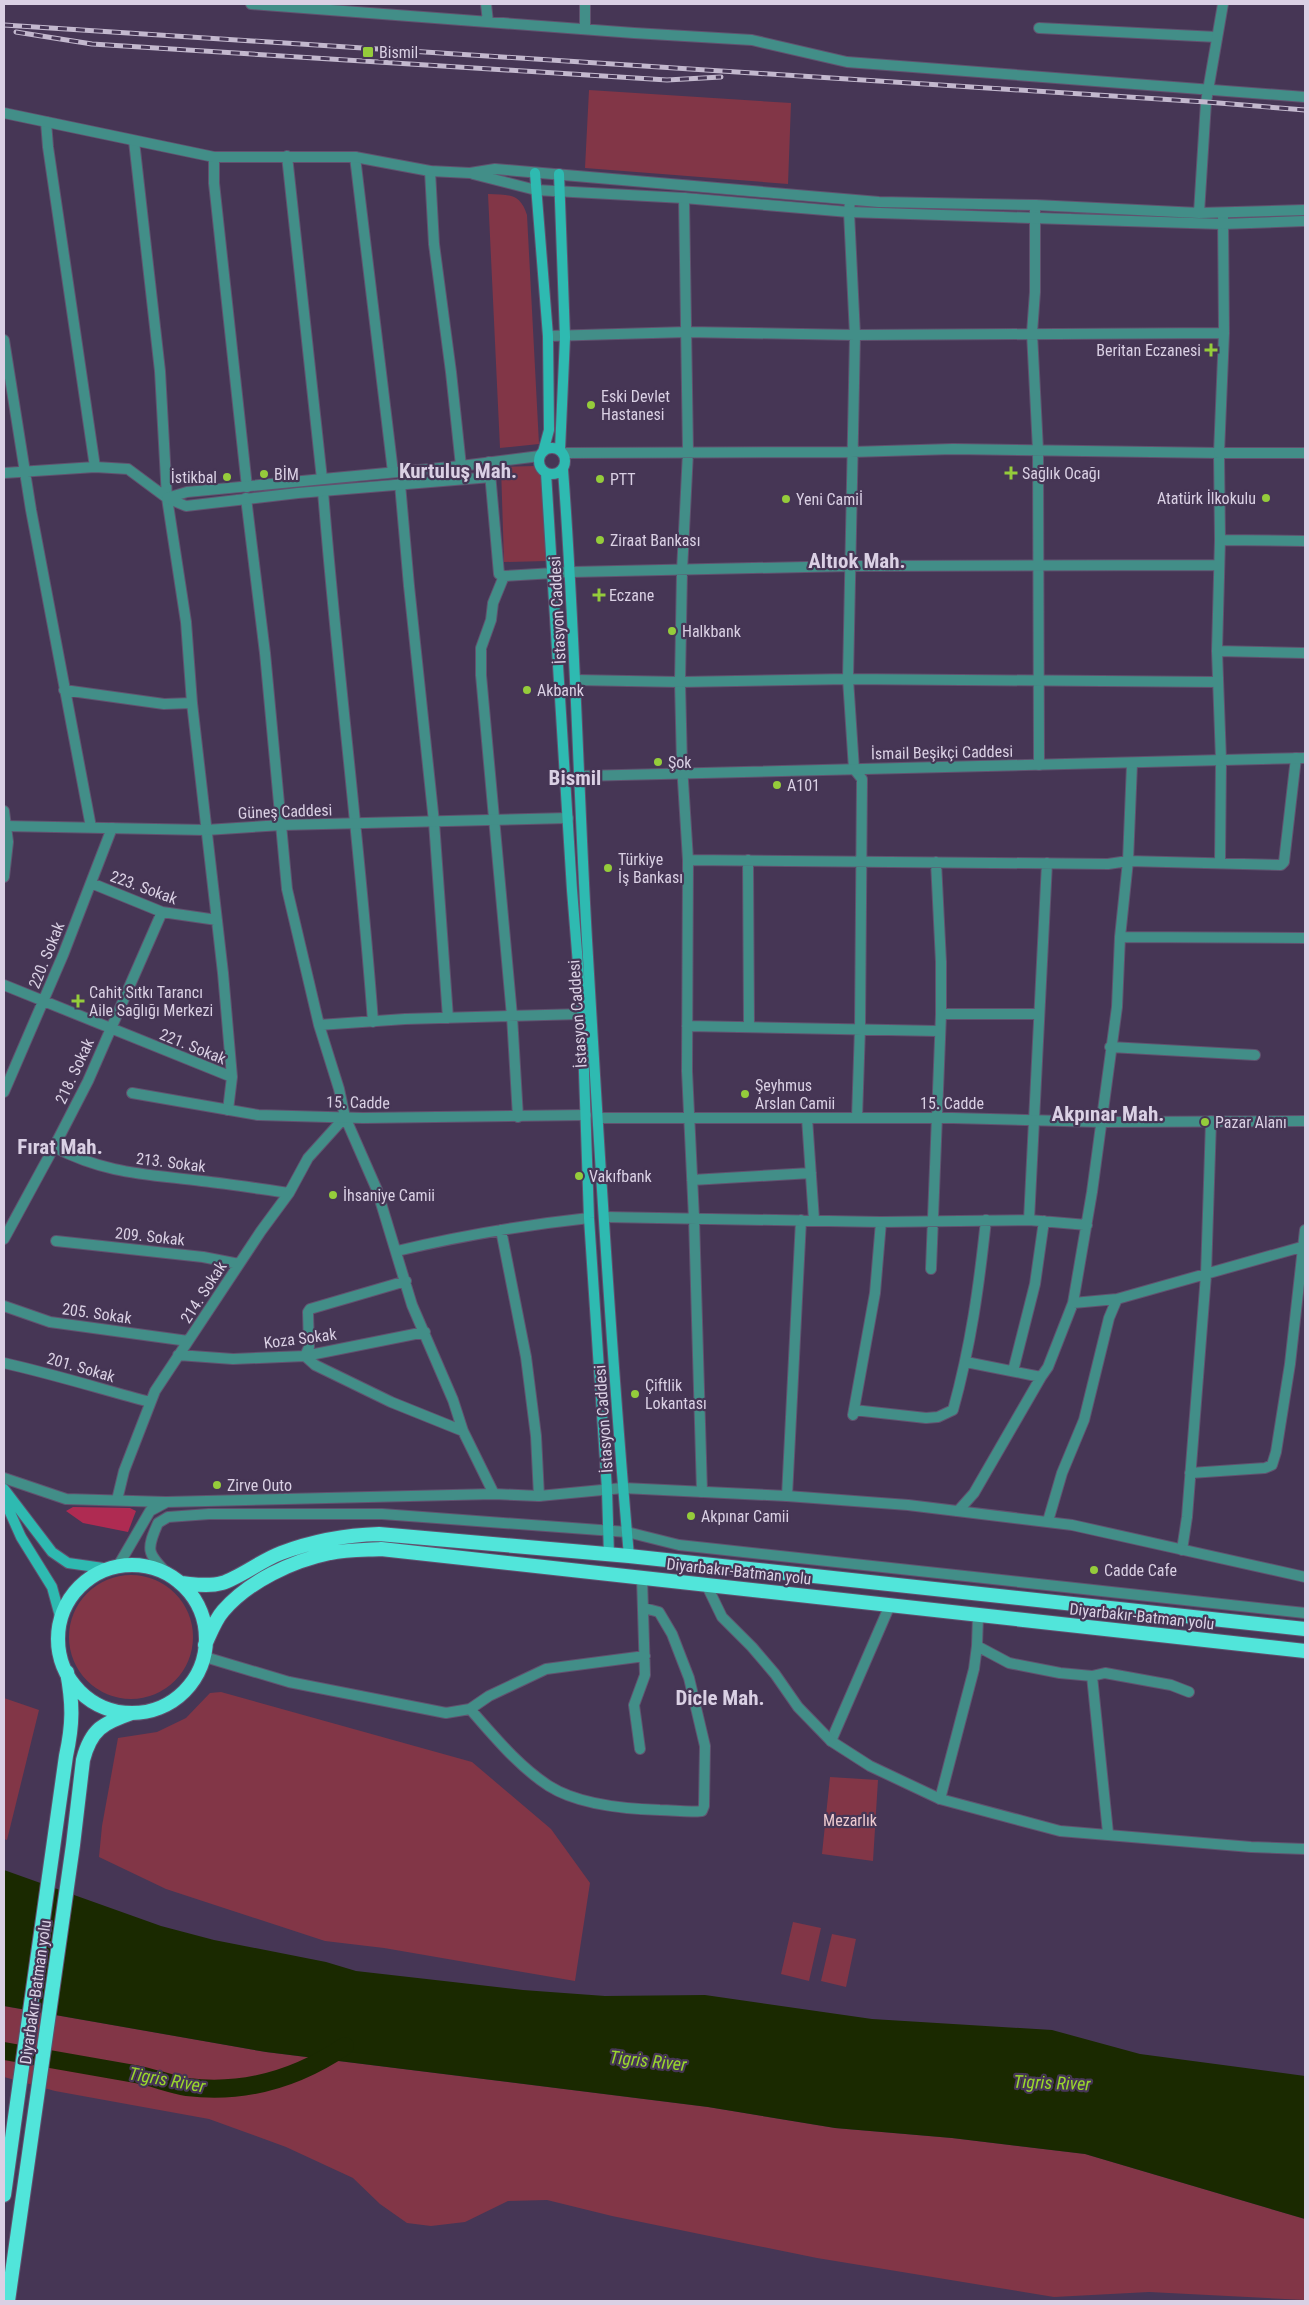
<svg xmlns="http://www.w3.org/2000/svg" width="1309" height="2305" font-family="'Roboto Condensed',sans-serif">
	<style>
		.green { fill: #823647 }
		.forest { fill: #af2b52 }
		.water { fill: #1a2900 }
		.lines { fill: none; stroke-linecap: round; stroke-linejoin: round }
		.river { stroke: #1a2900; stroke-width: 18 }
		.minor-casing { stroke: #61526f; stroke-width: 12 }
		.tertiary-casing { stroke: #61526f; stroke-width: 12 }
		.secondary-casing { stroke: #61526f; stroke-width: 12 }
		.trunk-casing { stroke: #61526f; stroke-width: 16 }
		.minor { stroke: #428e88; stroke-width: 10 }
		.tertiary { stroke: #428e88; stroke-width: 10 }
		.secondary { stroke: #2ebab1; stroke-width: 10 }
		.trunk { stroke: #51e5da; stroke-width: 14 }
		.rail-casing { stroke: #c3b8ce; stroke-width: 5 }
		.rail { stroke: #463655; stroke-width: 3; stroke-dasharray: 9; stroke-linecap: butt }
		.poi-dot { fill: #95cc3b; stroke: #463655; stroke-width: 2 }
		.labels { text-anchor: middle; stroke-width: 4.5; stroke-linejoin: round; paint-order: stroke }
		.poi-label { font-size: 16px; fill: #dad0e4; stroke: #463655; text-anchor: start }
		.street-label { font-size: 16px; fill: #dad0e4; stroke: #463655 }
		.park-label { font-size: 16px; fill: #eecbd0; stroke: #463655 }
		.water-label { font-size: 18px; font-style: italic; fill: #9ad72d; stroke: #463655 }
		.district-label { font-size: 21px; font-weight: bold; fill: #dad0e4; stroke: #463655 }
	</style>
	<rect width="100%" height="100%" fill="#463655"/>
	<!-- green -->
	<path class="green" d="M589,90L791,103L788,184L585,168Z
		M488,194C509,195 520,193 527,215L539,444L500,448Z
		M535,466L542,479L548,561L504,562L501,467Z
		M69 1637a62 62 0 1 1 124 0a62 62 0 1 1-124 0Z
		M221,1692L472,1762L551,1829L590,1883L575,1981L384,1948L325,1941L166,1889L99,1857L102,1826L118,1738L157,1732L186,1718L210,1693Z
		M4,1698L39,1710L7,1840L4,1839Z
		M830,1777L878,1780L873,1861L822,1854Z
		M793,1922L821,1928L809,1981L781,1974Z
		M832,1934L856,1939L846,1987L821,1981Z
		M4,2006L266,2052L708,2107L835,2128L952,2138L1085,2154L1305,2219V2300L1149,2292L1054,2297L817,2258L612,2216L547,2200L508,2201L465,2222L431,2226L407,2223L380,2204L353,2178L286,2147L209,2119L55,2091L4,2077Z"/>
	<!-- forest -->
	<path class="forest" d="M73,1507L130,1508L136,1511L128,1532L83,1523L66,1511Z"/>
	<!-- water -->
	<path class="water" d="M4,1870L161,1926L214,1940L326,1962L356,1971L523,1990L605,1996L705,1995L872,2019L1052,2030L1140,2054L1305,2076V2219L1085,2154L952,2138L835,2128L708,2107L266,2052L4,2006Z"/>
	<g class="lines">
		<!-- river -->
		<path class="river" d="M4,2051C48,2059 91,2066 135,2074C153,2077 169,2084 187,2087C244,2094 298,2078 345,2046"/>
		<defs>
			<path id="minor" d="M251,4L634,33L752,40L847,62L1305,97
				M486,4L488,22
				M585,4V29
				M1039,28L1217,37
				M46,122L48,147L95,467
				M134,141L160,371L167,498L186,622L192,703L223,973L232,1077L228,1110
				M287,156L322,479
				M214,157V183L247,487
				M355,157L393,472
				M430,171L434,244L451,372L461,466
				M684,198L688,452L682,571L680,682L682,765L688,860L687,1071L694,1218L702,1492
				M850,201L849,212L855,335L848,679L854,769L862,779L860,1028L857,1118
				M1035,205V292L1032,333L1038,450L1039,765
				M548,336L687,332L855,335L1224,333
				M4,340L31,510L91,827
				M563,453L851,452L953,449L1219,453
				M489,462L499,574L504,576L571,572L851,566L1219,565
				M4,473L95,467L128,469L167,498
				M400,484L409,586L434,822L448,1018
				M323,491C337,668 360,844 373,1022
				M246,498L265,653L287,889L319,1025L339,1089L345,1117L377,1190L412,1305L453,1400L463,1431L494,1494
				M1220,540L1305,541
				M504,576L493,603L491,620L481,648V675L512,1016L518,1117
				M1217,651L1305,653
				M576,680L680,682L848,679L1218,682
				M64,690L164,704L192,703
				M4,811L8,842L4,877
				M688,860L1108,864L1128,861L1281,865L1284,862L1296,758
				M748,860L749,1027
				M1220,863L1221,760L1217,651L1220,540L1219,453L1224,333L1223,213
				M91,883L162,912L217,920
				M1120,937L1305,938
				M4,985L232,1077
				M941,1014H1038
				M319,1025L405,1019L582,1014
				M687,1026L938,1031
				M1110,1047L1255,1055
				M4,1092L63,955L112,828
				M807,1118L814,1220
				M54,1147C106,1174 146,1174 202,1181C231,1184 260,1189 289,1193
				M692,1180L811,1173
				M605,1217L881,1222L1029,1220L1087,1225
				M1029,1220L1047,863
				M501,1230L526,1357L536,1436L539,1496
				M4,1239L54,1147L88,1081L162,912
				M56,1241L203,1257L239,1264
				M397,1251C460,1236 524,1225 589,1218
				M931,1269L941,1014V962L936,862
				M406,1281L310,1309L308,1312L309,1347L305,1356L315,1365L391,1402L463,1431
				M1073,1303L1117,1299L1305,1246
				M4,1306L50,1322L188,1341
				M178,1355L233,1359L305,1356L425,1332
				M966,1362L1041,1377
				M4,1363C53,1374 101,1389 150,1402
				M1013,1371L1035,1284L1044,1221
				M854,1410L926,1418L938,1417L953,1410C971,1345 979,1286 986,1220
				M853,1415L875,1293L881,1222
				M1190,1473L1265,1468L1272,1465L1276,1452L1290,1364L1305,1230
				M787,1496L801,1220
				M117,1500L124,1471L155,1391L261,1231L289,1193L308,1158L345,1117
				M958,1511L974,1493L1041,1377L1048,1367L1073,1303L1092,1192L1117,1007L1120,937L1128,861L1132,764
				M1048,1521L1062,1473L1084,1420L1109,1318L1117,1299
				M1182,1550L1187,1517L1206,1275L1211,1121
				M978,1616L977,1646L1009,1663L1060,1673L1092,1676L1105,1673L1171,1685L1189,1692
				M205,1657L289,1682L446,1713L470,1709L489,1696L546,1669L645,1656
				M1092,1676L1108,1833
				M470,1709C494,1736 518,1766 549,1786C579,1805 625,1809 660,1810C674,1810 688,1813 702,1811L704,1806L705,1746L689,1678L672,1634L659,1612L644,1608
				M831,1741L890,1605
				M640,1749L634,1705L645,1675L642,1578
				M940,1799L974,1669L977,1646"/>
			<path id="tertiary" d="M4,113L214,157H355L430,171L470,173L495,169L879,202L1035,205L1199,213L1305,210
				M473,174L536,190L684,198L849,212L1222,224L1305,221
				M1199,213L1206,102L1223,4
				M1219,453H1305
				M167,498L187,492L461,466L540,456
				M167,498L186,506L298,493L491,477
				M580,776L1305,758
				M4,826L206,830L282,825L568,818
				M132,1093L258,1115L363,1118L586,1115
				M599,1118H953L1101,1122L1305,1121
				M4,1478L66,1499L166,1502L494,1494L539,1496L623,1488L787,1496L908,1505L1072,1525L1305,1577
				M118,1566L150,1511L165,1503
				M167,1573C147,1553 146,1550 158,1523L168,1517L209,1514H382L627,1532L679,1545L1305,1613
				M707,1586L722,1617L752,1647L775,1674L798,1707L831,1741L870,1766L940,1799L1060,1831L1251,1847L1305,1849"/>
			<path id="secondary" d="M535,173L548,336L549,430L543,452
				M559,174L565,337L560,450
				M539 461a13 13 0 1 1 26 0a13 13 0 1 1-26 0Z
				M563,470C575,626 578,783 587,940C599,1145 611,1351 629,1556
				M546,473L572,890L582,1014L589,1218L607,1490L609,1556
				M4,1489L52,1552L68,1563L110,1569
				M4,1499L21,1537L52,1587L61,1620"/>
			<path id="trunk" d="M58 1639a74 74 0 1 1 148 0a74 74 0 1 1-148 0Z
				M180,1583C194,1584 208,1587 222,1583C239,1578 262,1560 281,1553C313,1541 345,1535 379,1534L629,1556L1305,1629
				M205,1645C210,1634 215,1620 223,1611C249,1581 292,1561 330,1553C346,1550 364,1550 381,1549L1305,1651
				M4,2195L66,1756C73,1724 73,1704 67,1672
				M8,2301L73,1845L83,1760C91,1729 103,1723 132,1713"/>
		</defs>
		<!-- minor casing -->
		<use href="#minor" class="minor-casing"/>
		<!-- tertiary casing -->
		<use href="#tertiary" class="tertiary-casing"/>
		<!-- secondary casing -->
		<use href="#secondary" class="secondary-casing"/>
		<!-- trunk casing -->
		<use href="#trunk" class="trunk-casing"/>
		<!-- minor -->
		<use href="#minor" class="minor"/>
		<!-- tertiary -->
		<use href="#tertiary" class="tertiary"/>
		<!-- secondary -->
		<use href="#secondary" class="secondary"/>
		<!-- trunk -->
		<use href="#trunk" class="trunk"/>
		<defs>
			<path id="rail" d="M4,25L1206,102L1305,110
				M16,32L92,44L667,80L721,77"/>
		</defs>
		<!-- rail casing -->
		<use href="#rail" class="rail-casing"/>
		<!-- rail -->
		<use href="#rail" class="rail"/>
	</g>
	<!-- markers -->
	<g class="poi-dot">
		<rect x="362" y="46" width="12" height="12" rx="2.5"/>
		<path d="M1208.5 342.5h5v5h5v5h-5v5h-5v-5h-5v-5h5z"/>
		<circle cx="591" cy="405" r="5"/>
		<path d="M1008.5 465.5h5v5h5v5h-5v5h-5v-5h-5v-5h5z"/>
		<circle cx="264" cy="474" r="5"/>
		<circle cx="227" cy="477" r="5"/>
		<circle cx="600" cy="479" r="5"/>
		<circle cx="1266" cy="498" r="5"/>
		<circle cx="786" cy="499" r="5"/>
		<circle cx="600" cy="540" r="5"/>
		<path d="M596.5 587.5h5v5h5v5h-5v5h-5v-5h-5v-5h5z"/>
		<circle cx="672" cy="631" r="5"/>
		<circle cx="527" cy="690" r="5"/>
		<circle cx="658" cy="762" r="5"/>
		<circle cx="777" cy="785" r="5"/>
		<circle cx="608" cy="868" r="5"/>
		<path d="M75.5 993.5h5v5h5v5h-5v5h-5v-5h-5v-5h5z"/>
		<circle cx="745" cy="1094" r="5"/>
		<circle cx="1205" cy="1122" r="5"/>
		<circle cx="579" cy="1176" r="5"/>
		<circle cx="333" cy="1195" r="5"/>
		<circle cx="635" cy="1394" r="5"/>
		<circle cx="217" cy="1485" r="5"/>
		<circle cx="691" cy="1516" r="5"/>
		<circle cx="1094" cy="1570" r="5"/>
	</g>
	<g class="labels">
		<!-- poi labels -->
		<g class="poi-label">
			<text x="379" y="58">Bismil</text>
			<text x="1201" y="356" text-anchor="end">Beritan Eczanesi</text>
			<text x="601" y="402">Eski Devlet<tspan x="601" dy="18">Hastanesi</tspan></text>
			<text x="1022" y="479">Sağlık Ocağı</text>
			<text x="274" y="480">BİM</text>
			<text x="217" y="483" text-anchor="end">İstikbal</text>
			<text x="610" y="485">PTT</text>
			<text x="1256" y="504" text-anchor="end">Atatürk İlkokulu</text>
			<text x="796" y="505">Yeni Camiİ</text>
			<text x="610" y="546">Ziraat Bankası</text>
			<text x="609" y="601">Eczane</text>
			<text x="682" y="637">Halkbank</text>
			<text x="537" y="696">Akbank</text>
			<text x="668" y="768">Şok</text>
			<text x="787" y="791">A101</text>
			<text x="618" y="865">Türkiye<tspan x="618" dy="18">İş Bankası</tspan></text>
			<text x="89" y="998">Cahit Sıtkı Tarancı<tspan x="89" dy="18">Aile Sağlığı Merkezi</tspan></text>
			<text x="755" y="1091">Şeyhmus<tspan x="755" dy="18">Arslan Camii</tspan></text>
			<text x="1215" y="1128">Pazar Alanı</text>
			<text x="589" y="1182">Vakıfbank</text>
			<text x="343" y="1201">İhsaniye Camii</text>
			<text x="645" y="1391">Çiftlik<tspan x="645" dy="18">Lokantası</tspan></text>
			<text x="227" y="1491">Zirve Outo</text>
			<text x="701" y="1522">Akpınar Camii</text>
			<text x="1104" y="1576">Cadde Cafe</text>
		</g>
		<!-- street labels -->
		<g class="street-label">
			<text transform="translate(557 610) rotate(-93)" y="6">İstasyon Caddesi</text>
			<text transform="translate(942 752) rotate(-1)" y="6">İsmail Beşikçi Caddesi</text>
			<text transform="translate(285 811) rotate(-2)" y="6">Güneş Caddesi</text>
			<text transform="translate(144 887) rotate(20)" y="6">223. Sokak</text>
			<text transform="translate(46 955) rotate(-68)" y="6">220. Sokak</text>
			<text transform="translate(577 1014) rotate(-94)" y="6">İstasyon Caddesi</text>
			<text transform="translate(193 1046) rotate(22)" y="6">221. Sokak</text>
			<text transform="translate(74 1071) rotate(-65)" y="6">218. Sokak</text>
			<text transform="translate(358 1102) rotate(1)" y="6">15. Cadde</text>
			<text x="952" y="1109">15. Cadde</text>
			<text transform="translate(171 1162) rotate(7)" y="6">213. Sokak</text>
			<text transform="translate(150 1236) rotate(6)" y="6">209. Sokak</text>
			<text transform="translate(203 1292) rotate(-57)" y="6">214. Sokak</text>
			<text transform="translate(97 1313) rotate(8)" y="6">205. Sokak</text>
			<text transform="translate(300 1338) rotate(-7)" y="6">Koza Sokak</text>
			<text transform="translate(81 1367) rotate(16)" y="6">201. Sokak</text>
			<text transform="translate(603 1419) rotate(-94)" y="6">İstasyon Caddesi</text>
			<text transform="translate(739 1571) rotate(6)" y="6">Diyarbakır-Batman yolu</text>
			<text transform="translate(1142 1616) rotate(6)" y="6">Diyarbakır-Batman yolu</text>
			<text transform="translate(35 1992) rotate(-82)" y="6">Diyarbakır-Batman yolu</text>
		</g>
		<!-- park labels -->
		<g class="park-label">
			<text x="850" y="1826">Mezarlık</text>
		</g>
		<!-- water labels -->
		<g class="water-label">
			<text transform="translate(648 2061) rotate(6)" y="6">Tigris River</text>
			<text transform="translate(167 2080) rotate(10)" y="6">Tigris River</text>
			<text transform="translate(1052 2083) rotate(2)" y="6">Tigris River</text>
		</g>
		<!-- district labels -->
		<g class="district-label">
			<text x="458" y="478">Kurtuluş Mah.</text>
			<text x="857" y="568">Altıok Mah.</text>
			<text x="575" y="785">Bismil</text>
			<text x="1108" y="1121">Akpınar Mah.</text>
			<text x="60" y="1154">Fırat Mah.</text>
			<text x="720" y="1705">Dicle Mah.</text>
		</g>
	</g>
	<!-- border -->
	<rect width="1309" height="2305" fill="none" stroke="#dad0e4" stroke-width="10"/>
</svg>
